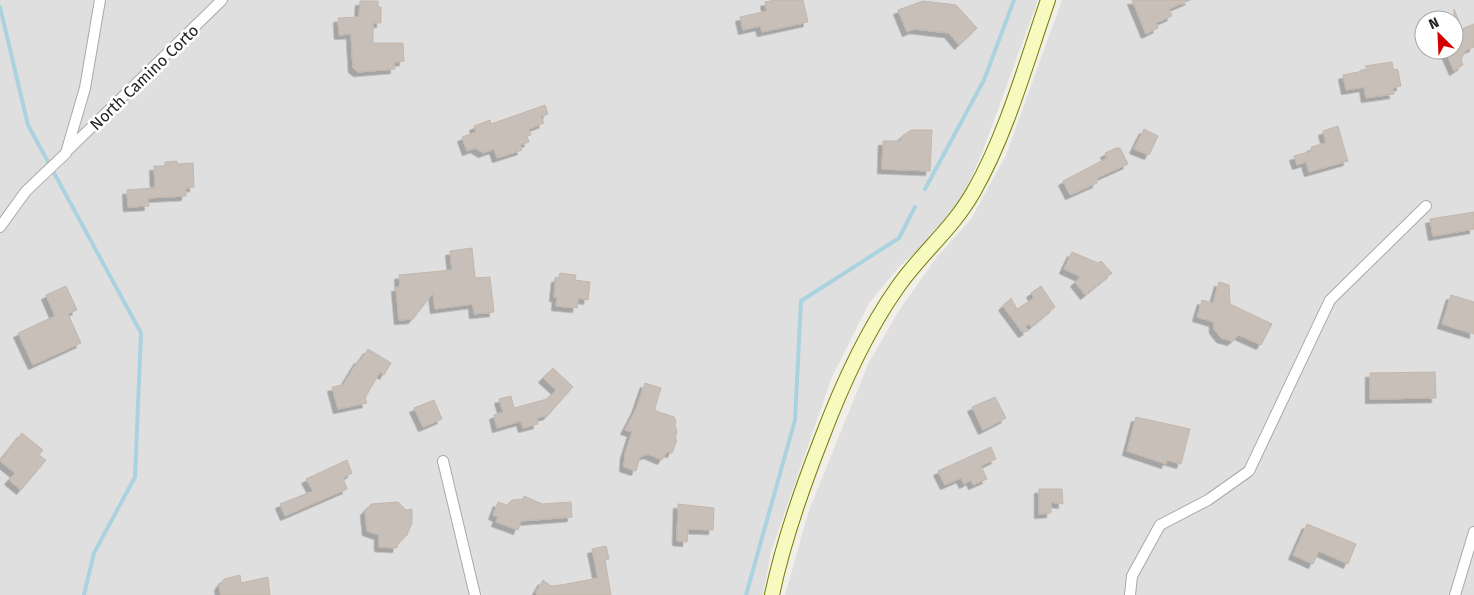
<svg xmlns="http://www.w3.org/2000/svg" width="1474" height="595" font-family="'Fira Sans',sans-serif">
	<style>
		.residential { fill: #e0dfdf; fill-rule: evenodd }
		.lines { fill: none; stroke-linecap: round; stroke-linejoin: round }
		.stream { stroke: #aad3df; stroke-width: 4 }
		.building { fill: #c7bfb8; stroke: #c4b6ab; filter: url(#shadow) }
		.street-casing { stroke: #a9a9a9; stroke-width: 12 }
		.secondary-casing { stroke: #707d05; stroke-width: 16 }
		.street { stroke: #fff; stroke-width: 10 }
		.secondary { stroke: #f7fabf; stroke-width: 14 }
		.labels { text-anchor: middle; stroke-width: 5; stroke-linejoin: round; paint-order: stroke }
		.street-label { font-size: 16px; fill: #222; stroke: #fff }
	</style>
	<defs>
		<filter id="shadow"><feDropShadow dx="-4.5" dy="4.5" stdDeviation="0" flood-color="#0004"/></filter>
	</defs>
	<rect width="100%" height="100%" fill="#f2efe9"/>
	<!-- residential -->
	<path class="residential" d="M0,0H1038L982,153L960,202L941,229L899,267L869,303L832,377L771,552L763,595H0Z
		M1062,0H1474V595H785L809,510L869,362L900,309L936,258L971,219L1006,155ZM1424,20H1454V50H1424Z"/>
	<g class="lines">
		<!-- stream -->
		<path class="stream" d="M0,7L28,125L141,333L135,477L94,553L84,595
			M925,189L984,80L1014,0
			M746,595L795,420L801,301L899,238L915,207"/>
	</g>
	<!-- building -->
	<path class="building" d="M776,0H803L808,22L762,32L760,26L743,30L740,17L767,11L765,2Z
		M1132,0H1190L1169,9L1172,16L1156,23L1158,28L1146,34Z
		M360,1H378V7H381V23H373V43H403L404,61L394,62L395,69L358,72L353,68L351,34L339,35L338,18L359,17Z
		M923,1L956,5L977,28L959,45L949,33L914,29L907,32L898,10Z
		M1454,9L1462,29L1474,24V47L1466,50L1461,59L1463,65L1454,71L1445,50H1454Z
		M1392,62L1393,69L1398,70L1401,86L1393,88L1394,94L1366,98L1364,87L1346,90L1343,75L1368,70L1365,66Z
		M545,105L548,114L541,117L544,123L529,129L531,135L527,136L529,142L520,145L522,150L497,158L494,149L483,153L475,148L467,151L462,137L476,132L474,126L490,120L491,124Z
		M1338,126L1348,161L1309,172L1306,162L1297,165L1294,156L1312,151L1311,147L1326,143L1323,131Z
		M1144,129L1158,136L1149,155L1134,149Z
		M911,130H932L930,171L882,169L883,141H901L902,136Z
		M1116,148H1120L1128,164L1097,178V183L1070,195L1063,181L1107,158L1105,153Z
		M177,161V164L193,163L194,187L186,188V196L148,198L149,206L128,207L127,190L155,188L154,166H165V162Z
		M1474,212V229L1433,236L1430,219Z
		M472,248L475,278L490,277L494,312L474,314L473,304L435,309L433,293L413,319L399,320L396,287H400L399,275L452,270L450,251Z
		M1072,252L1098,263L1101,261L1112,273L1085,295L1075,282L1081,277L1064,269Z
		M560,273L576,275L575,280L590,282L588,300L578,298L577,308L556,306L557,297H554L556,278H559Z
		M1219,282L1229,285L1230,304L1272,324L1261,345L1239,335L1232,341L1221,338L1214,329V322L1197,317L1202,300L1213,303Z
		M66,286L77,310L68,314L81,343L33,365L18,333L55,316L46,295Z
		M1041,286L1055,307L1031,327L1029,324L1025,326L1028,330L1023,333L1003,306L1011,298L1017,309L1034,298L1031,293Z
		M1451,295L1474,302V334L1442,324Z
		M368,349L391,363L384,375L380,372L365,398L367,403L338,409L332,387L343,385L359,359L361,360Z
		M553,368L573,387L548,415L537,418L538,424L523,428L521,421L497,428L494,415L503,412L499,399L511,396L514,408L547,399L556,390L543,378Z
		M1435,372L1436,398L1370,399V373Z
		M645,383L661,388L655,408L656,411L674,417L676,421L675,426L677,431L675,439L677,440L672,453L667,452L662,460L648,454L640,457L636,471L624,467L625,454L632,432L625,430L636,409Z
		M995,397L1006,418L983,430L972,407Z
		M434,400L442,419L423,427L414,408Z
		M1136,417L1190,429L1181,464L1167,460L1166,464L1127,451Z
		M22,433L43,450L39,455L46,460L21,490L9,480L15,473L0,461Z
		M991,447L996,459L981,466L987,479L973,485L971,480L964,484L961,478L945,485L938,471Z
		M347,460L352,473L343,478L347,489L285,516L280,504L313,491L306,479Z
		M1039,489H1062L1063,504L1051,502V513L1039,514Z
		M524,496L542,504L571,502L572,517L521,521L518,530L496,522L498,517L493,515L498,502L507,505L512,500L523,499Z
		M398,502L406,510L412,509V523L407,535L398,543L397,548L379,547V535L367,531L365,511L371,504Z
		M678,504L714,508L713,530L688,529L687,542L677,541Z
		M1307,524L1356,544L1348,564L1319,551L1313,564L1293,555Z
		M606,546L609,559L605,560L611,595H537L536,592L543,580L551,586L561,585L598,578L592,549Z
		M240,575L241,583L268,577L270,595H221L219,586L224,579Z"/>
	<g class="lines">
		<defs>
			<path id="street" d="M66,152L222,0
				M0,227L26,191L66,153L85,88L100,0
				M443,461L475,595
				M1130,595L1132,576L1160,525L1208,500L1249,471L1330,300L1426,206
				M1455,595L1474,532"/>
			<path id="secondary" d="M772,595C783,542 801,491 821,440C841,387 864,335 897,288C921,253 952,230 974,191C1007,133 1026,63 1048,0"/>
		</defs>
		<!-- street casing -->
		<use href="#street" class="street-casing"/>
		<!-- secondary casing -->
		<use href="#secondary" class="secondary-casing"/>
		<!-- street -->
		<use href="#street" class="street"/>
		<!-- secondary -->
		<use href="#secondary" class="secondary"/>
	</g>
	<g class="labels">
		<!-- street labels -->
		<g class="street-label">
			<text transform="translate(144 77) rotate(-44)" y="6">North Camino Corto</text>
		</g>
	</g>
	<!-- north arrow -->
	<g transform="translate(1439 35) rotate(336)"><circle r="24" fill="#ffffff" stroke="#a7a7a7"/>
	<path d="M0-4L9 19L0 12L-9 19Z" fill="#d40000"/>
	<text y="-8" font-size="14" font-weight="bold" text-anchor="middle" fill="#222222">N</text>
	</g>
</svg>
